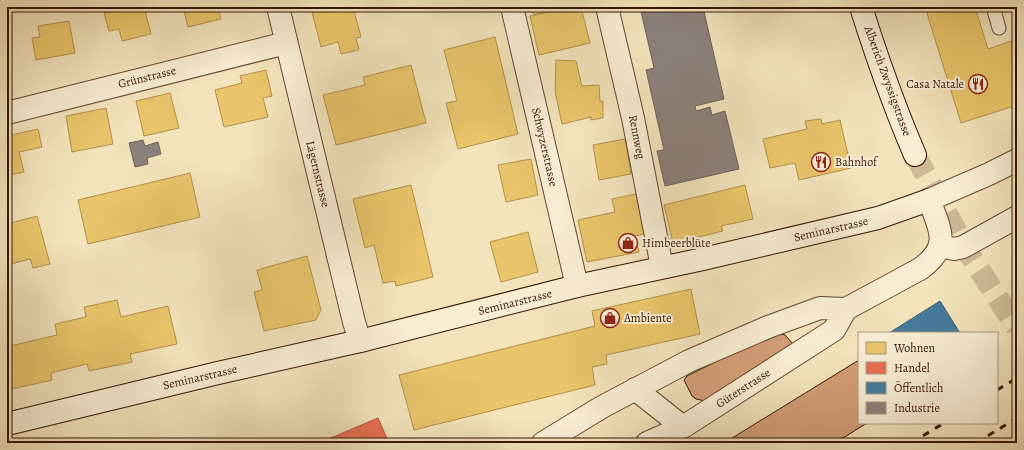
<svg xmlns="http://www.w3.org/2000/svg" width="1024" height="450" font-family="Alegreya,serif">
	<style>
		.homes { fill: #e9c46a; stroke: #b3904c }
		.shops { fill: #e76f51; stroke: #b2543b }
		.public { fill: #457b9d; stroke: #405c70 }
		.industry { fill: #8a817c; stroke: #706159 }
		.building { fill: #d29d75; stroke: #351507 }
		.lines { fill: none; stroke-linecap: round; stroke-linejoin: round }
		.secondary-tunnel { stroke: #ccba97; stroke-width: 22; stroke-dasharray: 22 11; stroke-linecap: butt }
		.lane-casing { stroke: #644834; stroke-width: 15 }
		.street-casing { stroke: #644834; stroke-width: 24 }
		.secondary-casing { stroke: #351507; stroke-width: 24 }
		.lane { stroke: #f7edd3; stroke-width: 13 }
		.street { stroke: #f7edd3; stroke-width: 22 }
		.secondary { stroke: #f7edd3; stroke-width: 22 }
		.rail { stroke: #351507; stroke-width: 3; stroke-dasharray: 7 7; stroke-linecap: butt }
		.labels { text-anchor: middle; stroke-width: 4; stroke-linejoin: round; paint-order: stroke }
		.street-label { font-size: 12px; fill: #351507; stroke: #f7edd3 }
		.poi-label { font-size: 12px; fill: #351507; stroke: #f7edd3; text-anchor: start }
	</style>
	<rect width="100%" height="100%" fill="#f2e3bb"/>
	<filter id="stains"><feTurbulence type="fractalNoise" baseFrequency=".005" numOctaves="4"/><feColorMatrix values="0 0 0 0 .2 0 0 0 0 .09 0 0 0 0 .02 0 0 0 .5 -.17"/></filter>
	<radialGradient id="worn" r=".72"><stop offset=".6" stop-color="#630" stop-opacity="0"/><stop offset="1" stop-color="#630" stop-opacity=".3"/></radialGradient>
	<!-- homes -->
	<path class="homes" d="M129,7H144L151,34L122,41L119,29L109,31L104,13Z
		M183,7H218L221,19L188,27Z
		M319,7H353L361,37L356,38L359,50L341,54L338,42L321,47L312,12L320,10Z
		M532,7H551L552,11L534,15Z
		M566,7H581L590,43L539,55L530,16Z
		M925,7H975L988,49L1017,39V105L961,123Z
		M69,21L75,53L36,60L32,38L40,37L38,26Z
		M495,37L518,134L458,149L446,103L457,101L444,50Z
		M556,60L576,61L582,86L599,85L600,101H603V118L591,120V117L562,124L555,91Z
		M411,65L426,123L336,145L323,95L365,85L363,77Z
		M266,70L272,96L263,98L268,117L224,127L215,90L242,83L240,76Z
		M170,93L179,128L144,136L136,101Z
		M106,108L113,144L72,152L66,116Z
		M821,119L822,124L840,120L851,168L799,180L795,163L770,168L763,139L807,129L805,121Z
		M38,129L42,147L19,152L24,172L7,176V136Z
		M625,139L631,174L599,180L593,145Z
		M531,159L538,195L506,202L498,165Z
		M190,173L200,217L88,244L78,200Z
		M411,185L433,277L396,286L395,281L383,283L374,245L365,248L353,199Z
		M745,185L753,219L721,226L723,231L673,243L664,205Z
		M636,194L644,234L635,236L639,252L587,262L578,220L615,212L612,199Z
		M37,216L50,264L33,268L30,259L7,265V224Z
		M528,232L538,272L501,282L490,242Z
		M307,256L321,310L316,320L264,331L254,292L262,290L257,270Z
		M691,289L700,334L606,355L607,364L592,367L595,385L414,430L399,375L595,326L592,311Z
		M117,300L121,317L168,306L177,344L130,354L132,362L89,371L87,364L51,373L52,380L7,390V334L10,346L57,335L55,324L86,317L84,307Z"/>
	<!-- shops -->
	<path class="shops" d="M378,418L389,443H319Z
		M786,426L797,443H758Z"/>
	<!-- public -->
	<path class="public" d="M940,301L960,333H889Z"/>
	<!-- industry -->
	<path class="industry" d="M640,7H703L724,99L695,106L696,111L710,107L712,115L725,111L739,169L665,186L657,151L664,150L646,70L654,68Z
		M143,140L145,146L158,142L161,154L147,158L148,164L135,167L129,143Z
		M414,438L417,443H396Z"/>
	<!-- building -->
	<path class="building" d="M779,333L785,335L793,344L705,401L696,399L692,396L684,380L687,376L771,334Z
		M859,360V423H867L835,443H724Z"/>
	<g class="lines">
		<!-- secondary-tunnel -->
		<path class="secondary-tunnel" d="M915,155L966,249L1017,328"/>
		<defs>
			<path id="lane" d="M993,7L999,28"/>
			<path id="street" d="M278,7L354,322L360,341
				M512,7L577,286
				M607,7L633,118L662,267
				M7,113L286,43
				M940,246L954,249L963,247L1017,217
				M635,389L683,427L834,330L846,309L920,269C951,247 941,231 929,200L989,174L1017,160
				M543,443L602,407L689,361L768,327L820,308L846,309
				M647,443L683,427"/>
			<path id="secondary" d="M861,7C877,58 894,106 915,155
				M7,424L218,373L360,341L577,286L703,259L878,218L929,200"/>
		</defs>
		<!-- lane casing -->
		<use href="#lane" class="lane-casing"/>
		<!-- street casing -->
		<use href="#street" class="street-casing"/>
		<!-- secondary casing -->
		<use href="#secondary" class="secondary-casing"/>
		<!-- lane -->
		<use href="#lane" class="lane"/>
		<!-- street -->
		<use href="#street" class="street"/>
		<!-- secondary -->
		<use href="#secondary" class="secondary"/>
		<!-- rail -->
		<path class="rail" d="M997,390L1017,378
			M911,443L944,423
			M976,443L1017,418
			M1008,443L1017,437"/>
	</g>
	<!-- icons -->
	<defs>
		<symbol id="restaurant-ring" viewBox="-11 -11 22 22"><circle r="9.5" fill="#f7edd3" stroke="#8f2418" stroke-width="1.5"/><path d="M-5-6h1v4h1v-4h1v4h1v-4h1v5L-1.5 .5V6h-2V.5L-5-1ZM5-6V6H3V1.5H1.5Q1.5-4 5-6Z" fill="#8f2418"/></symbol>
		<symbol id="shop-ring" viewBox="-11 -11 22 22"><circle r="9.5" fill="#f7edd3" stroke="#8f2418" stroke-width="1.5"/><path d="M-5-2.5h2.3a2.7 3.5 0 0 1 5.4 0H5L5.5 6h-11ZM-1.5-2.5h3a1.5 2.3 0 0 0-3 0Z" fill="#8f2418"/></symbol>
	</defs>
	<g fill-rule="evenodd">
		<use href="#restaurant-ring" x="967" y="73" width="22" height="22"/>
		<use href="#restaurant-ring" x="810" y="151" width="22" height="22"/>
		<use href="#shop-ring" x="617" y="232" width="22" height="22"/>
		<use href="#shop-ring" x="599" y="307" width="22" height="22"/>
	</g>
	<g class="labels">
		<!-- street labels -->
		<g class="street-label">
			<text transform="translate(147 77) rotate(-14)" y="4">Grünstrasse</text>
			<text transform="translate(888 81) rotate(70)" y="4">Alberich Zwyssigstrasse</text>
			<text transform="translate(637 137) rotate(79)" y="4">Rennweg</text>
			<text transform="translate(545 147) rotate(77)" y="4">Schwyzerstrasse</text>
			<text transform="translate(318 174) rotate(76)" y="4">Lägernstrasse</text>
			<text transform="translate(831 229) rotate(-13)" y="4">Seminarstrasse</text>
			<text transform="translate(515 302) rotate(-14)" y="4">Seminarstrasse</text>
			<text transform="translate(200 377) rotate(-13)" y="4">Seminarstrasse</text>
			<text transform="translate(743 388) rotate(-33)" y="4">Güterstrasse</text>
		</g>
		<!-- poi labels -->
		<g class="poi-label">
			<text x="964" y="88" text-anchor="end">Casa Natale</text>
			<text x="835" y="166">Bahnhof</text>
			<text x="642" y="247">Himbeerblüte</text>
			<text x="624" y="322">Ambiente</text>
		</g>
	</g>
	<!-- margin -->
	<rect width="1024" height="450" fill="none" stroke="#f2e3bb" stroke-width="24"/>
	<rect x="8" y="8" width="1008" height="434" fill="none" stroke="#351507" stroke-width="2"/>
	<rect x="12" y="12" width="1000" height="426" fill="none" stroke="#351507"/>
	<!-- legend -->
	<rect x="858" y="332" width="140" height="92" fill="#f7edd3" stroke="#a99781"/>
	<rect x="866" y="342" width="20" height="12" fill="#e9c46a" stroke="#a99781"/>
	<text x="894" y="352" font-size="12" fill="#351507">Wohnen</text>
	<rect x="866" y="362" width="20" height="12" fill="#e76f51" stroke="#a99781"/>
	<text x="894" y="372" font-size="12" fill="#351507">Handel</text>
	<rect x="866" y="382" width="20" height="12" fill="#457b9d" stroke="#a99781"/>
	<text x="894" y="392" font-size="12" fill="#351507">Öffentlich</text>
	<rect x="866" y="402" width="20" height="12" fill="#8a817c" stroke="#a99781"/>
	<text x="894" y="412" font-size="12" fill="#351507">Industrie</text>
	<rect width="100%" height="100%" filter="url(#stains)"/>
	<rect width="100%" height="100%" fill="url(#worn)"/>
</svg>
